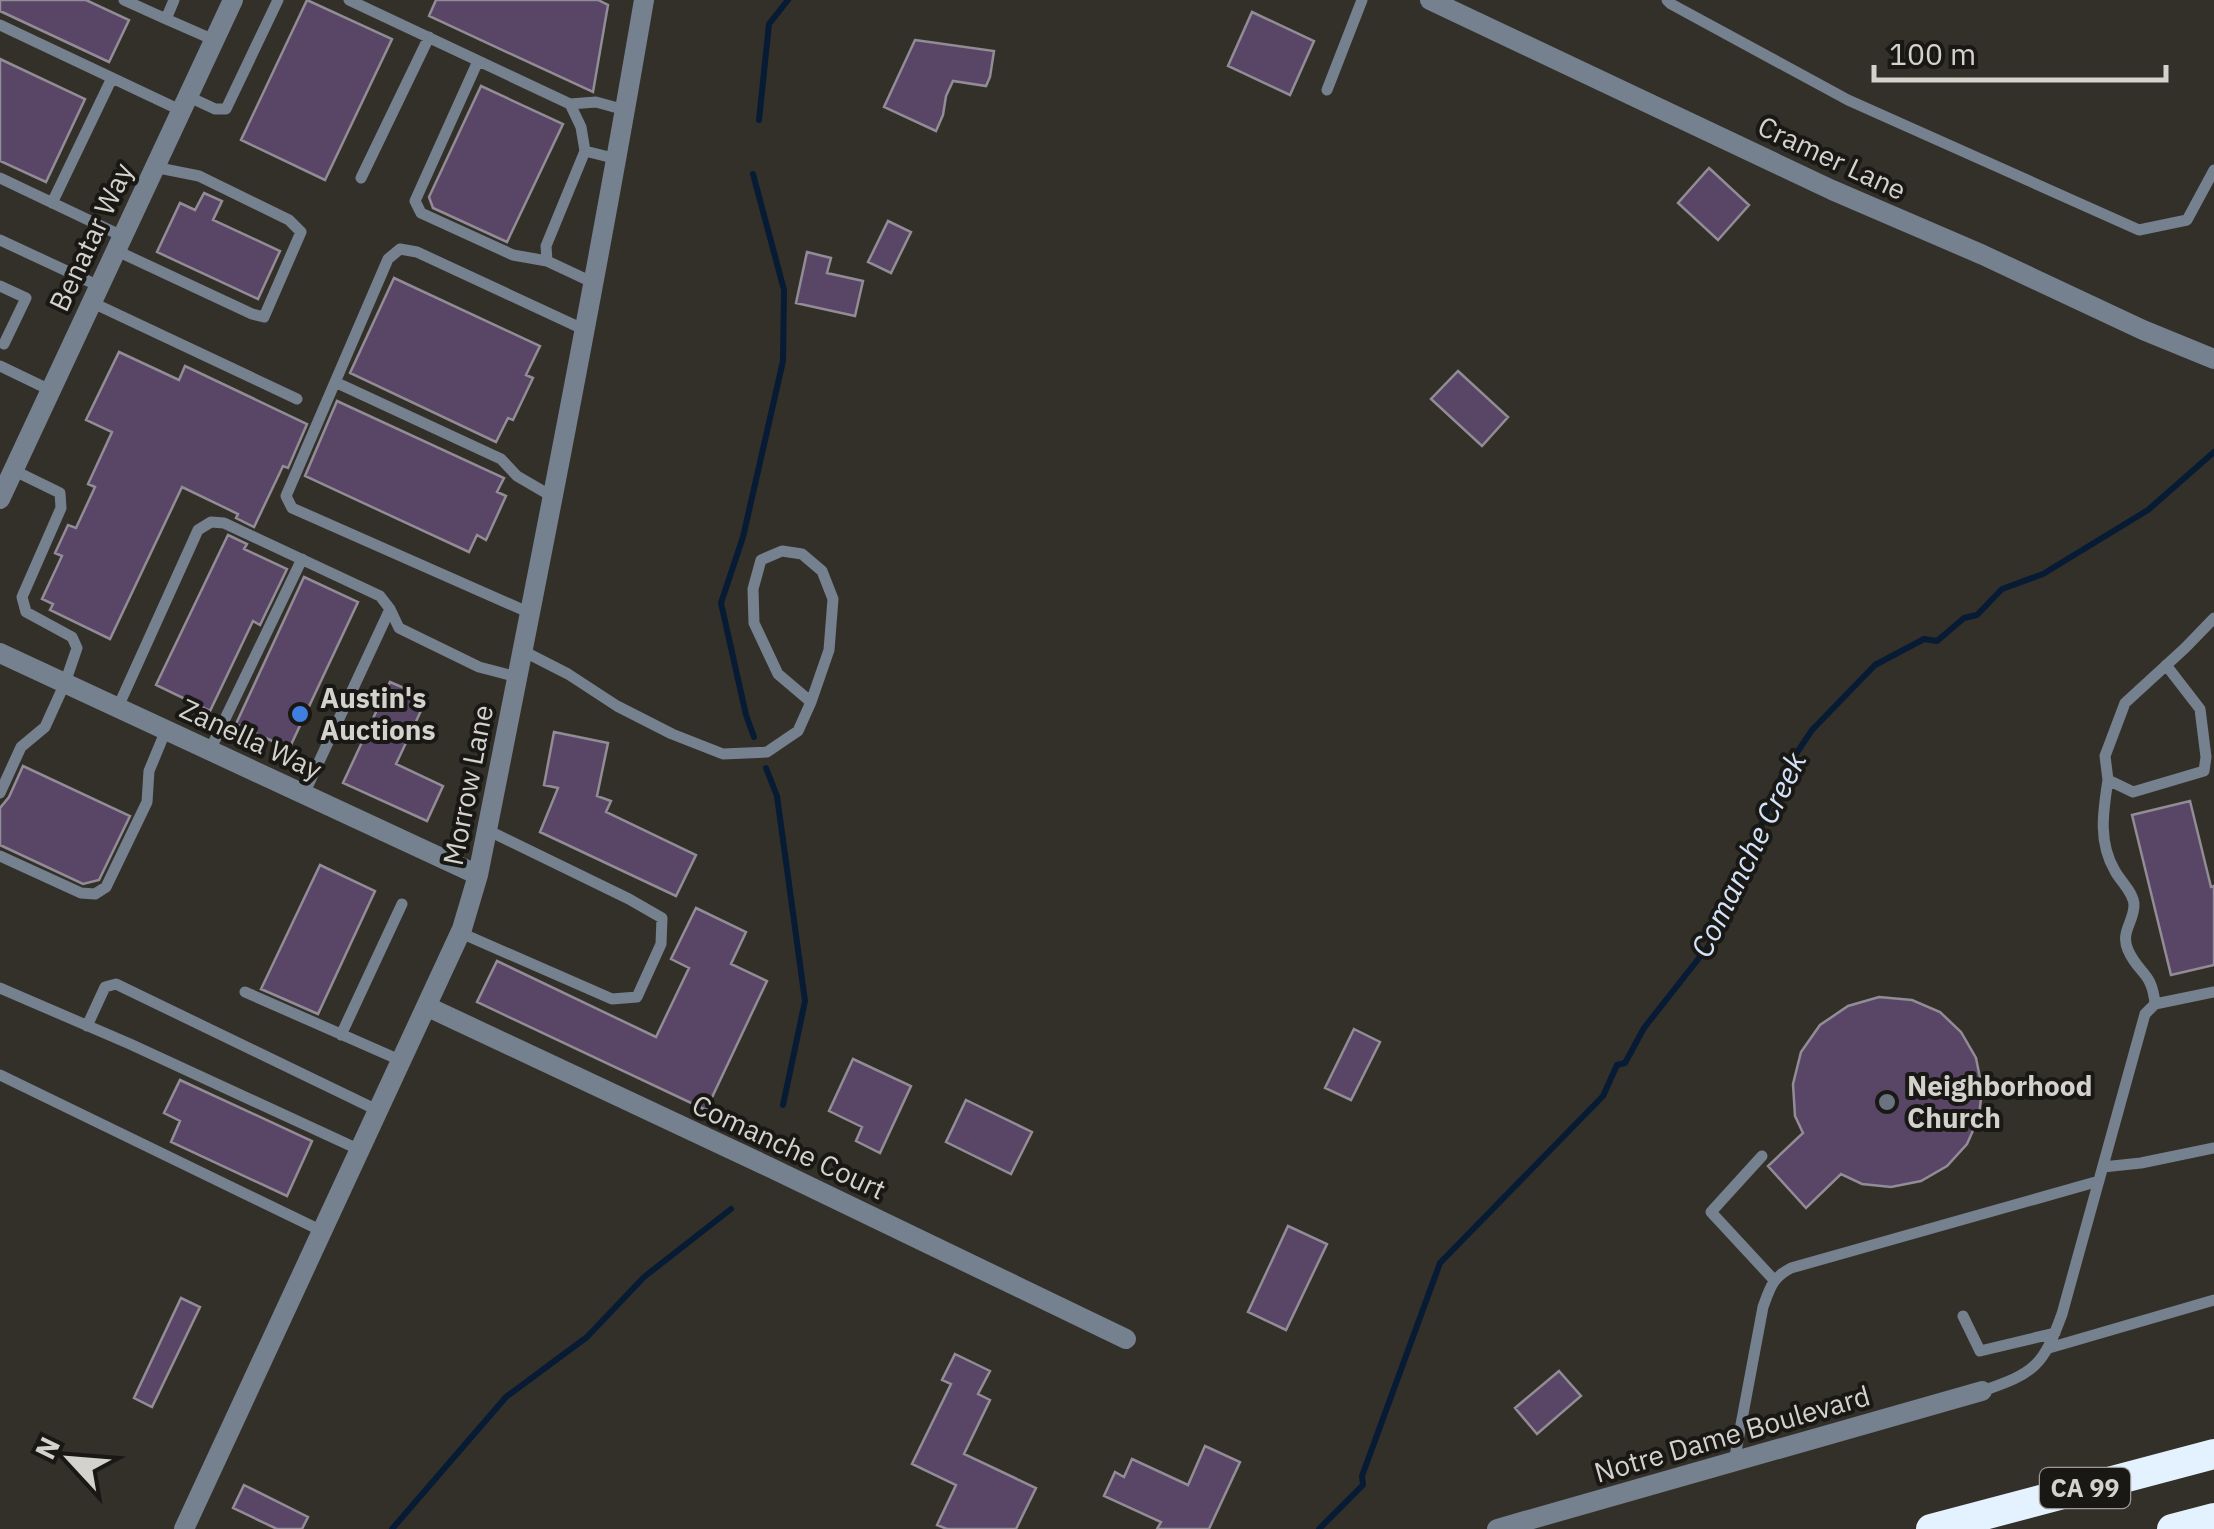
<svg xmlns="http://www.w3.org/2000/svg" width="2214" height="1529" font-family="'IBM Plex Sans',sans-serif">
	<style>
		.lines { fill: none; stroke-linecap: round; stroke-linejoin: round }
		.stream { stroke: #081b35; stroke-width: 6 }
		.building { fill: #594666; stroke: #918c95; stroke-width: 2.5 }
		.lane { stroke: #75818f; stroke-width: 11 }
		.street { stroke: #75818f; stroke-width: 20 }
		.highway { stroke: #e4f1fe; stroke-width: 30 }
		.shop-dot { fill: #3f7fe0; stroke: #191815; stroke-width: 4 }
		.worship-dot { fill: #6b7280; stroke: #191815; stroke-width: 4 }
		.labels { text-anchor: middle; stroke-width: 8; stroke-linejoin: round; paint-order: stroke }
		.shield { fill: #191815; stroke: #9c9a96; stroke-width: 2.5 }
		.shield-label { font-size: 25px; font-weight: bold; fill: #d4d2cd }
		.street-label { font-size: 28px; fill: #d4d2cd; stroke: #191815 }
		.poi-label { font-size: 28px; font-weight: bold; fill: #d4d2cd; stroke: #191815; text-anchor: start }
		.water-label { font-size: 30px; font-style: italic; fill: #d4e3fa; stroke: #191815 }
	</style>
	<rect width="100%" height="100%" fill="#333029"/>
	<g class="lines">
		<!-- stream -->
		<path class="stream" d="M759,120L769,24L788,0
			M753,174L784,290L783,361L743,537L721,603L746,715L754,737
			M766,768L777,796L805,1001L783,1105
			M392,1529L506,1397L587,1337L644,1277L731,1209
			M1319,1529L1363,1485L1362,1476L1440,1263L1603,1096L1617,1065L1625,1063L1644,1028L1714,939L1782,775L1812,730L1875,665L1924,639L1937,641L1964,618L1977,615L2002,589L2043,574L2148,510L2214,452"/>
	</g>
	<!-- building -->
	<path class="building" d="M0,0H86L129,20L109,62L0,11Z
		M307,0L392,39L325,180L241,140Z
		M436,0H598L608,5L593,92L429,16Z
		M1252,12L1314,41L1290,95L1228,66Z
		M915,40L994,51L990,77L986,86L953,81L946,96L943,115L936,131L884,107Z
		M0,59L85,99L46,182L0,161Z
		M481,86L563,124L507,242L433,208L429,197Z
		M1709,168L1749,205L1718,240L1678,203Z
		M204,193L222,201L213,220L280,251L258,299L157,252L180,203L195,210Z
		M888,221L911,232L891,273L868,262Z
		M807,252L831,258L827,273L863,281L855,316L796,303Z
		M394,278L540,346L526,375L533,378L513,420L508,418L496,442L350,373Z
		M119,352L179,380L185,366L307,424L288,468L283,466L254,527L236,518L238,514L182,487L110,639L50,610L53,604L42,599L62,556L55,553L68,525L76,528L95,487L88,484L112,432L86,420Z
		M1458,371L1508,417L1482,446L1431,399Z
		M337,401L504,478L497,492L506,496L486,540L477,535L469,552L305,476Z
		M228,535L247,544L244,549L287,569L260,625L253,621L210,711L156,685Z
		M304,577L358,602L289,749L236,724Z
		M390,682L427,698L396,764L443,786L427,821L343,783Z
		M554,732L608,743L597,796L611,801L606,812L696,855L676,896L540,832L558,788L544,785Z
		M23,766L130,816L99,880L83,884L0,845V808L9,797Z
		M2190,801L2211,887L2214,886V965L2171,975L2132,815Z
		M320,865L375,891L318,1014L261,989Z
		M696,908L746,932L731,964L767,981L706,1110L477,1002L497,961L656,1037L689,968L671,959Z
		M1879,997L1912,1000L1940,1012L1961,1032L1976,1058L1982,1088L1979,1117L1967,1144L1947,1166L1921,1181L1891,1187L1862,1184L1841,1174L1806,1208L1768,1166L1803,1133L1795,1116L1793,1084L1801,1052L1820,1025L1848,1006Z
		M1354,1029L1380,1042L1351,1100L1325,1088Z
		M853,1059L911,1086L880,1153L856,1141L862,1127L829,1111Z
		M180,1080L312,1141L287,1196L171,1142L180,1121L164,1113Z
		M966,1100L1032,1132L1011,1174L946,1142Z
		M1288,1226L1327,1244L1286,1330L1248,1312Z
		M181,1298L200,1307L152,1407L134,1398Z
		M955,1354L990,1371L978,1394L990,1400L964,1454L1036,1488L1016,1529H947L937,1525L956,1485L912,1464L951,1384L942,1380Z
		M1559,1371L1581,1396L1537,1434L1515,1408Z
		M1205,1446L1240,1462L1209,1529H1157L1161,1522L1104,1496L1115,1472L1124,1477L1132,1459L1188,1485Z
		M244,1485L308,1517L302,1529H277L233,1508Z"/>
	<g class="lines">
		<!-- lane -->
		<path class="lane" d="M124,0L166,19
			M174,0L166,19L214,40
			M349,0L570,104L581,127L585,151
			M1667,0L1671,4L1848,100L2139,230L2187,220L2214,170
			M0,25L180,110
			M478,61L415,201L421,213L513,255L547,261
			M1327,90L1362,0
			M187,96L215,109H226L278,0
			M570,104L596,102L625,110
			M0,178L122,236
			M361,178L429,37
			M52,203L112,78
			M0,240L99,286
			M115,250L252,314L264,317L301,232L289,220L199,176L154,167
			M594,283L547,261L546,246L585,151L617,159
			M0,286L26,298L4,344
			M91,302L297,399
			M0,366L50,390
			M335,382L501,459L517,476L553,497
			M530,613L292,508L286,496L388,259L400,249L417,252L585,330
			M523,651L568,674L617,706L672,734L723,754L767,752L798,731L811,702L829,650L833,599L822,571L802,554L782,551L761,560L753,589L754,623L778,674L811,702
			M2166,665L2200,709L2206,757L2204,771L2133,792L2108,780L2105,756L2125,703L2185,648L2214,618
			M118,707L198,530L211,522L224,523L380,596L390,609L399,628L479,667L517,677
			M210,750L302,559
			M2108,780C2103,812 2098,842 2115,871C2121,882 2134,893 2134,905C2134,922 2120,932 2128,950C2139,975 2152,971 2155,1004
			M0,793L21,747L45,727L65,683L77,648L72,637L26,612L22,597L61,508L60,493L13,470
			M304,794L390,609
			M0,856L81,893L95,894L106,887L147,802L149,771L166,730
			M461,933L612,999L637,997L661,944L662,918L629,899L487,830
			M0,988L130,1044L360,1150
			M245,992L402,1061
			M87,1026L105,987L116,984L379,1111
			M341,1035L402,904
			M0,1075L322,1231
			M1762,1156L1711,1212L1774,1280
			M2103,1167L2141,1163L2214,1148
			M1963,1316L1980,1351L2055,1333
			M2049,1348L2214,1300
			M1982,1391C2035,1373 2043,1366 2062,1314L2145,1014L2155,1004L2214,992
			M1734,1462L1763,1307C1770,1288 1772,1278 1791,1268L2099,1181"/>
		<!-- street -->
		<path class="street" d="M1430,0L1832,190L1983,255L2143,330L2214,359
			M0,499L233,0
			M0,653L478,875
			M428,1007L769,1167L1126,1339
			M184,1529L462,929L478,875C536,584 594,293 644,0
			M1497,1529L1982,1391"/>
		<!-- highway -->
		<path class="highway" d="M1931,1529L2214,1454
			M2172,1529L2214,1518"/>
	</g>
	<!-- markers -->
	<circle class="shop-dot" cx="300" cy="714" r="10"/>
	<circle class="worship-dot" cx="1887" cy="1102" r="10"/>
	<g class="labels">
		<!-- shield labels -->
		<rect class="shield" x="2040" y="1468" width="90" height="40" rx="8"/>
		<g class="shield-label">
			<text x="2085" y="1497">CA 99</text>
		</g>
		<!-- street labels -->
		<g class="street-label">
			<text transform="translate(1832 158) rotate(25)" y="10">Cramer Lane</text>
			<text transform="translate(91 237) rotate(-65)" y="10">Benatar Way</text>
			<text transform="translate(251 739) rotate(25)" y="10">Zanella Way</text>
			<text transform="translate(468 785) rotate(-79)" y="10">Morrow Lane</text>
			<text transform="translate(789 1147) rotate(25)" y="10">Comanche Court</text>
			<text transform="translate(1732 1434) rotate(-16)" y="10">Notre Dame Boulevard</text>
		</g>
		<!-- poi labels -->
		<g class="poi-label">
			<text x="320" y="708">Austin's<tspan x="320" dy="32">Auctions</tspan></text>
			<text x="1907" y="1096">Neighborhood<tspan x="1907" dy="32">Church</tspan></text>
		</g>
		<!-- water labels -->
		<g class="water-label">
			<text transform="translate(1749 855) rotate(-64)" y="10">Comanche Creek</text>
		</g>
	</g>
	<!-- north arrow -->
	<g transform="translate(70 1459) rotate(296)" stroke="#191815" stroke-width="8" paint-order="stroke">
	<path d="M0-8L18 38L0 25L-18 38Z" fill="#d4d2cd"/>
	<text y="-15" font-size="28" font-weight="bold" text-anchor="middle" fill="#d4d2cd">N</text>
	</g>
	<!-- scale -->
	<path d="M1874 65v15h292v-15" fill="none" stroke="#d4d2cd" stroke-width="5"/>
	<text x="1889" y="65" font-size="30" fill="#d4d2cd" stroke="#191815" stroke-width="8" paint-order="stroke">100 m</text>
</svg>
